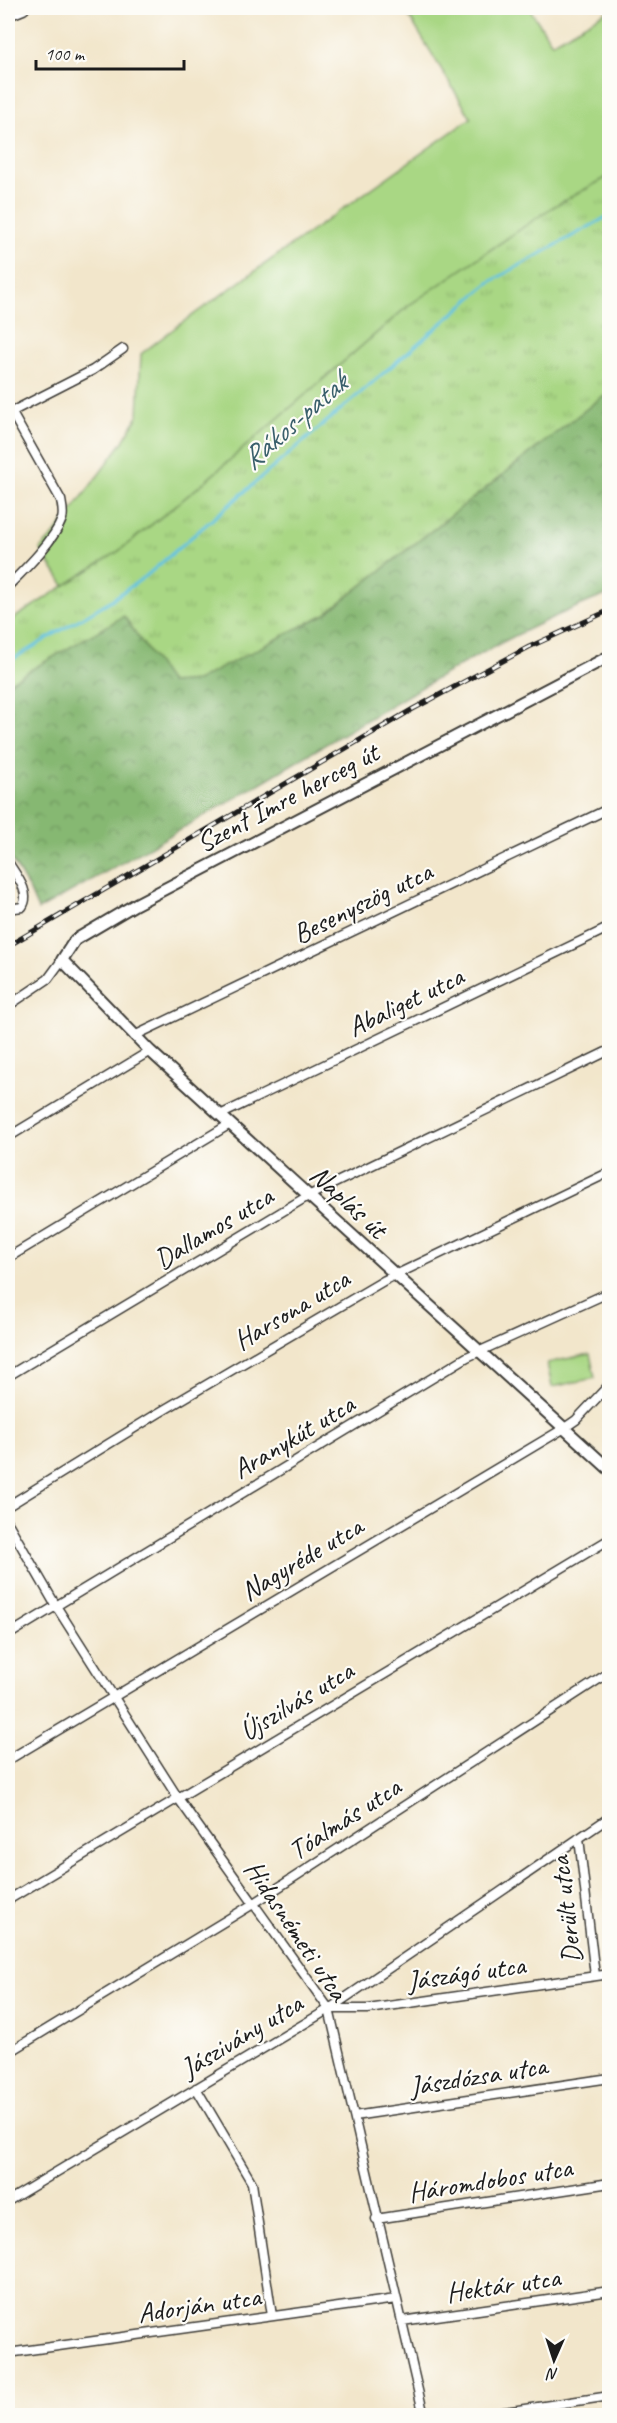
<svg xmlns="http://www.w3.org/2000/svg" width="617" height="2423" font-family="Caveat,sans-serif">
	<style>
		.grass { fill: #a9d784; stroke: #627a50; stroke-width: 1.5 }
		.forest { fill: url(#forest-crowns); stroke: #516a47; stroke-width: 1.5 }
		.park { fill: url(#park-tufts); stroke: #627a50; stroke-width: 1.5 }
		.lines { fill: none; stroke-linecap: round; stroke-linejoin: round }
		.stream { stroke: #64c3e2; stroke-width: 3 }
		.minor-casing { stroke: #3c3a36; stroke-width: 11 }
		.tertiary-casing { stroke: #3c3a36; stroke-width: 14 }
		.secondary-casing { stroke: #3c3a36; stroke-width: 15 }
		.minor { stroke: #fff; stroke-width: 8 }
		.tertiary { stroke: #fff; stroke-width: 10 }
		.secondary { stroke: #fff; stroke-width: 12 }
		.rail-casing { stroke: #1c1c1c; stroke-width: 5 }
		.rail { stroke: #fdfcf7; stroke-width: 3; stroke-dasharray: 9; stroke-linecap: butt }
		.labels { text-anchor: middle; stroke-width: 4.5; stroke-linejoin: round; paint-order: stroke }
		.street-label { font-size: 28px; fill: #1c1c1c; stroke: #fdfcf7 }
		.water-label { font-size: 30px; font-style: italic; fill: #395f6b; stroke: #fdfcf7 }
	</style>
	<defs>
		<pattern id="forest-crowns" width="20" height="18" patternUnits="userSpaceOnUse" patternTransform="scale(1.5)"><rect width="20" height="18" fill="#86b872"/><path d="M2 6a3 3 0 1 1 6 0M12 15a3 3 0 1 1 6 0" fill="none" stroke="#6d955d"/></pattern>
		<pattern id="park-tufts" width="24" height="20" patternUnits="userSpaceOnUse" patternTransform="scale(1.5)"><rect width="24" height="20" fill="#a9d784"/><path d="M3 7l-1-3M5 7V3M7 7l1-3M15 17l-1-3M17 17v-4M19 17l1-3" fill="none" stroke="#91b871"/></pattern>
	</defs>
	<rect width="100%" height="100%" fill="#fdfcf7"/>
	<filter id="ink" filterUnits="userSpaceOnUse"><feTurbulence type="fractalNoise" baseFrequency=".0167" numOctaves="2"/><feDisplacementMap in="SourceGraphic" scale="12" xChannelSelector="R" yChannelSelector="G"/><feConvolveMatrix kernelMatrix="1 2 1 2 8 2 1 2 1" color-interpolation-filters="sRGB"/></filter>
	<filter id="wash" filterUnits="userSpaceOnUse"><feTurbulence type="fractalNoise" baseFrequency=".008" numOctaves="4" result="noise"/><feDisplacementMap in="SourceGraphic" scale="24" xChannelSelector="R" yChannelSelector="G"/><feGaussianBlur stdDeviation="1.35" result="paint"/><feColorMatrix in="noise" values="0 0 0 0 0 0 0 0 0 0 0 0 0 0 0 0 0 1.4 0 .05"/><feComposite in="paint" operator="in"/></filter>
	<g filter="url(#wash)">
		<rect width="100%" height="100%" fill="#f2e6cb"/>
		<!-- grass -->
		<path class="grass" d="M404,8H529L552,43L609,10V176L408,306L201,485L119,551L65,587L40,549L54,535L122,443L138,416L141,354L176,327L471,118Z
			M590,1354L595,1378L552,1387L547,1363Z"/>
		<!-- forest -->
		<path class="forest" d="M603,396L609,399V594C508,632 414,692 321,747C228,803 133,857 38,910L29,889L8,853V683L124,615L170,683L196,681L325,614Z"/>
		<!-- park -->
		<path class="park" d="M609,176V399L603,396L325,614L196,681L170,683L124,616L8,683V622L119,551L201,485L408,306L553,207Z"/>
		<g class="lines">
			<!-- stream -->
			<path class="stream" d="M8,662L110,601L146,576L490,282L610,215"/>
		</g>
	</g>
	<g filter="url(#ink)">
		<g class="lines">
			<defs>
				<path id="minor" d="M8,406L61,500C62,506 64,513 62,519C54,541 24,570 8,586
					M11,412L93,370L123,349
					M8,862C15,874 32,893 22,907L15,908L8,906
					M8,1006L48,979L62,960
					M134,1036L610,808
					M220,1115L610,927
					M8,1137L150,1051
					M8,1258L230,1124
					M8,1376L308,1196L610,1050
					M8,1506L157,1414L385,1280L610,1172
					M8,1523L56,1606L178,1798L329,2009L424,2416
					M8,1635L467,1357L610,1292
					M8,1760L563,1429L576,1420L610,1384
					M579,1838L595,1976
					M8,1900L610,1539
					M329,2009H368L610,1974
					M8,2053L253,1904L610,1672
					M196,2088L252,2183L272,2316
					M354,2116L610,2078
					M8,2201L329,2009L610,1817
					M376,2219L610,2183
					M402,2321L610,2291
					M8,2353L396,2299
					M478,2416L610,2396"/>
				<path id="tertiary" d="M610,656L136,904L75,940L62,960L150,1051L610,1470"/>
				<path id="secondary" d="M8,14L23,8"/>
			</defs>
			<!-- minor casing -->
			<use href="#minor" class="minor-casing"/>
			<!-- tertiary casing -->
			<use href="#tertiary" class="tertiary-casing"/>
			<!-- secondary casing -->
			<use href="#secondary" class="secondary-casing"/>
			<!-- minor -->
			<use href="#minor" class="minor"/>
			<!-- tertiary -->
			<use href="#tertiary" class="tertiary"/>
			<!-- secondary -->
			<use href="#secondary" class="secondary"/>
			<defs>
				<path id="rail" d="M8,946L413,709L529,647L610,610"/>
			</defs>
			<!-- rail casing -->
			<use href="#rail" class="rail-casing"/>
			<!-- rail -->
			<use href="#rail" class="rail"/>
		</g>
	</g>
	<g class="labels">
		<!-- street labels -->
		<g class="street-label">
			<text transform="translate(287 797) rotate(-28)" y="10">Szent Imre herceg út</text>
			<text transform="translate(362 902) rotate(-26)" y="10">Besenyszög utca</text>
			<text transform="translate(405 1001) rotate(-26)" y="10">Abaliget utca</text>
			<text transform="translate(349 1201) rotate(43)" y="10">Naplás út</text>
			<text transform="translate(213 1227) rotate(-31)" y="10">Dallamos utca</text>
			<text transform="translate(291 1309) rotate(-31)" y="10">Harsona utca</text>
			<text transform="translate(293 1436) rotate(-31)" y="10">Aranykút utca</text>
			<text transform="translate(301 1558) rotate(-31)" y="10">Nagyréde utca</text>
			<text transform="translate(296 1700) rotate(-31)" y="10">Újszilvás utca</text>
			<text transform="translate(344 1818) rotate(-33)" y="10">Tóalmás utca</text>
			<text transform="translate(565 1910) rotate(-97)" y="10">Derült utca</text>
			<text transform="translate(297 1930) rotate(56)" y="10">Hidasnémeti utca</text>
			<text transform="translate(466 1972) rotate(-8)" y="10">Jászágó utca</text>
			<text transform="translate(241 2035) rotate(-31)" y="10">Jászivány utca</text>
			<text transform="translate(478 2075) rotate(-9)" y="10">Jászdózsa utca</text>
			<text transform="translate(490 2179) rotate(-9)" y="10">Háromdobos utca</text>
			<text transform="translate(503 2284) rotate(-8)" y="10">Hektár utca</text>
			<text transform="translate(199 2304) rotate(-8)" y="10">Adorján utca</text>
		</g>
		<!-- water labels -->
		<g class="water-label">
			<text transform="translate(294 421) rotate(-41)" y="10">Rákos-patak</text>
		</g>
	</g>
	<!-- margin -->
	<rect width="617" height="2423" fill="none" stroke="#fdfcf7" stroke-width="30"/>
	<!-- north arrow -->
	<g transform="translate(554 2360) rotate(183)" stroke="#fdfcf7" stroke-width="4.5" paint-order="stroke">
	<path d="M0-4.5L10 22L0 15L-10 22Z" fill="#1c1c1c"/>
	<text y="-9" font-size="16" font-weight="bold" text-anchor="middle" fill="#1c1c1c">N</text>
	</g>
	<!-- scale -->
	<path d="M36 60v9h148v-9" fill="none" stroke="#1c1c1c" stroke-width="3"/>
	<text x="45" y="60" font-size="18" fill="#1c1c1c" stroke="#fdfcf7" stroke-width="4.5" paint-order="stroke">100 m</text>
</svg>
